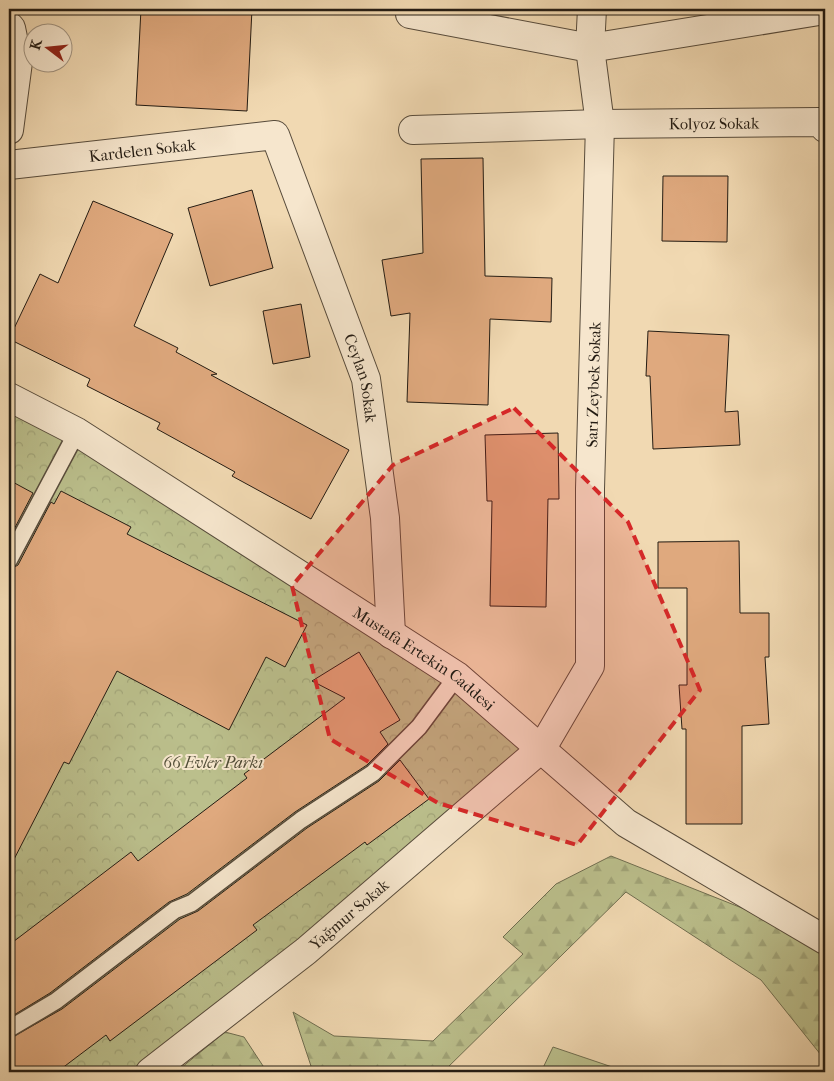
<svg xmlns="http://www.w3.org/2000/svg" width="834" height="1081" font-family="'IM FELL French Canon',serif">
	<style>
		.forest { fill: url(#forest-firs); stroke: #706e50 }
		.park { fill: url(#park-crowns); stroke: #706e50 }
		.pitch { fill: #bbbf8c; stroke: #706e50 }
		.building { fill: #dfa97e; stroke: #241c13 }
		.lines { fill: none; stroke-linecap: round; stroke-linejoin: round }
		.lane-casing { stroke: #574b3b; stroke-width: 19 }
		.street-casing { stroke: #574b3b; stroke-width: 30 }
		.lane { stroke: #f6e6cd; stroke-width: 16 }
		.street { stroke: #f6e6cd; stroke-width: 28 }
		.marked { fill: #d62828; fill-opacity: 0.2; stroke: #d62828; stroke-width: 4; stroke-dasharray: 10 6; stroke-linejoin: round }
		.labels { text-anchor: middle; stroke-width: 4; stroke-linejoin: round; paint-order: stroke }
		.street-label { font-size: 16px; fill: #241c13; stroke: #f6e6cd }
		.park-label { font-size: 16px; font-style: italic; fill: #514d37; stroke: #f6e6cd }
	</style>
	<defs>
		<pattern id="forest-firs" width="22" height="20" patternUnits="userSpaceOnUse" patternTransform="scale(1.25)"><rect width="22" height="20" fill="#bbbf8c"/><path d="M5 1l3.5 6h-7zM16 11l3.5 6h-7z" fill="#a1a478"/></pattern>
		<pattern id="park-crowns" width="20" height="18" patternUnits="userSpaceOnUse" patternTransform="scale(1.25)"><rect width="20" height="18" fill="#bbbf8c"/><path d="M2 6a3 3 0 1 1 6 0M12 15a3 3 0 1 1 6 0" fill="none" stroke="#a1a478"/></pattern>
	</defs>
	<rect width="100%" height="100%" fill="#f1d9b2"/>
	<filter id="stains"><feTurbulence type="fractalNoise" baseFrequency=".004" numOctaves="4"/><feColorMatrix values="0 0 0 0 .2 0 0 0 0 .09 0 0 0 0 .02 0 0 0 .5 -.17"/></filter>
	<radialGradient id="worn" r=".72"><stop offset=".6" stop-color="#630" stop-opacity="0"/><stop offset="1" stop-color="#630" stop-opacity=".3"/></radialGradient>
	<!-- forest -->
	<path class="forest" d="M611,856L825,941V1060L761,980L626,892L443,1072H313L293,1012L334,1036L433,1041L523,954L503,937L556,884Z
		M225,1032L244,1037L267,1072H176Z"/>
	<!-- park -->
	<path class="park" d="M9,397L542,748L150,1072H9Z"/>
	<!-- pitch -->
	<path class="pitch" d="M553,1047L627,1072H541Z"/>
	<!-- building -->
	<path class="building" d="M141,9H252L247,111L136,105Z
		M483,158L485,276L552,278L551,322L490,319L488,405L407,402L410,313L391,316L382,260L423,253L421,159Z
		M663,176H728L727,242L662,241Z
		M252,190L273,268L210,286L188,208Z
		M93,201L173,234L134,326L178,348L176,352L217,374L211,375L349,450L311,519L232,476L235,472L157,429L160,423L87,386L90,379L9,339L40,274L58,283Z
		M301,304L310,357L273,364L263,311Z
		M648,331L729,335L725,412L738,411L740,445L653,449L650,376H646Z
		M558,433L559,499H548L546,607L490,606L492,501H487L485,435Z
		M9,480L33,493L9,539Z
		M61,491L131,527L127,534L307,625L285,667L266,657L229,730L117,671L69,764L64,762L9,869V570L18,565L51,502L54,504Z
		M739,541L740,613H769V657H765L769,724L742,726V824H686V729H682L679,685H687V588H658V542Z
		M359,652L400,720L380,732L388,744L367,765L295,812L187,894L169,902L50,993L9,1018V945L131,852L138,861L247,778L244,774L345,698L312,681Z
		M400,760L429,799L367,845L365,842L253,925L257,930L110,1041L106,1035L57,1072H9V1039L62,1009L180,919L198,911L307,828L379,781Z"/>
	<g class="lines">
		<defs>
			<path id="lane" d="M9,560L77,432
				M9,1029L56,1001L175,910L192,903L301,820L373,773L419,727L457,676"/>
			<g id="street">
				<path d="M410,9V14L590,48L825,10"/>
				<path d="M9,26L11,28L18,62L9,130"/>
				<path id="s1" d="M413,130L600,124L820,122L825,128"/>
				<path id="s2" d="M9,165L275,135L366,379L385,518L391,634"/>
				<path id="s3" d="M9,397L77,432L457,676L626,823L825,940"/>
				<path id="s4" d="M150,1072L306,951L542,748L590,666V489L600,124L590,48L592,9"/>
			</g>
		</defs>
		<!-- lane casing -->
		<use href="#lane" class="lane-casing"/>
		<!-- street casing -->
		<use href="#street" class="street-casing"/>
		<!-- lane -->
		<use href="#lane" class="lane"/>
		<!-- street -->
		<use href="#street" class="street"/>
	</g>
	<!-- marked area -->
	<path class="marked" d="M514,408L628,522L700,690L577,845L438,803L330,739L292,586L393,465Z"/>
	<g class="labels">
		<!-- street labels -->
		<g class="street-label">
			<text dy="6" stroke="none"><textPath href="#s1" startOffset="301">Kolyoz Sokak</textPath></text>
			<text dy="6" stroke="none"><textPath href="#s2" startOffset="134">Kardelen Sokak</textPath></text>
			<text dy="6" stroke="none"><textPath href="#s2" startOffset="526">Ceylan Sokak</textPath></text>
			<text dy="6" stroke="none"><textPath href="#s4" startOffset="885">Sarı Zeybek Sokak</textPath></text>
			<text dy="6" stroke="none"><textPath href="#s3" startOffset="491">Mustafa Ertekin Caddesi</textPath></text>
			<text dy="6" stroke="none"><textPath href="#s4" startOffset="254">Yağmur Sokak</textPath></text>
		</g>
		<!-- park labels -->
		<g class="park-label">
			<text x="213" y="768">66 Evler Parkı</text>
		</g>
	</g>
	<!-- margin -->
	<rect width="834" height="1081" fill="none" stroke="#f1d9b2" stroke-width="30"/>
	<rect x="10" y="10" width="814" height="1061" fill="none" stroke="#241c13" stroke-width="2.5"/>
	<rect x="15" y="15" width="804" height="1051" fill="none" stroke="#241c13"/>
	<!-- north arrow -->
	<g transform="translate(48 48) rotate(286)"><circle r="24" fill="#f6e6cd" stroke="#a29583"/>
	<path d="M0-4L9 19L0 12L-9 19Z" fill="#8f2418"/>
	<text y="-8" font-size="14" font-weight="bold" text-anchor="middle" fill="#241c13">K</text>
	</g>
	<rect width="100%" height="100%" filter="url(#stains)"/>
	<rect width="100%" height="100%" fill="url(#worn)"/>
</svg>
